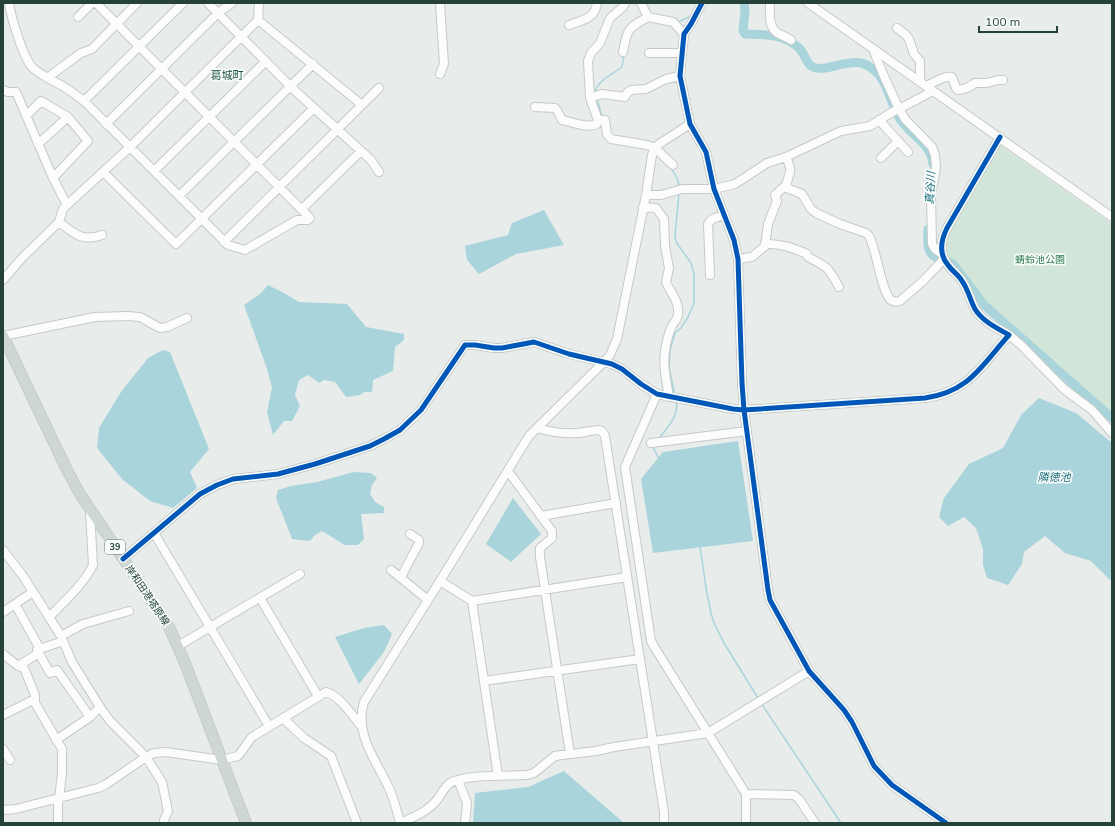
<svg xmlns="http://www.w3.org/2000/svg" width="1115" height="826" font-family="Mulish,'Noto Sans JP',sans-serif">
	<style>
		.green { fill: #d1e6d8 }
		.water { fill: #a9d4db }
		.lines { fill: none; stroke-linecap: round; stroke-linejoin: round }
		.stream { stroke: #a9d4db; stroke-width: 1.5 }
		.river { stroke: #a9d4db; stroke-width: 9 }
		.minor-casing { stroke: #c5cac8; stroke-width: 10 }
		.major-casing { stroke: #c3ccc9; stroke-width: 12 }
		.minor { stroke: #fcfcfc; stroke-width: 8 }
		.major { stroke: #cfd7d5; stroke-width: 10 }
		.cycleway-casing { stroke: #f7fbf9; stroke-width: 8 }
		.cycleway { stroke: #0057b8; stroke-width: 5 }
		.labels { text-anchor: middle; stroke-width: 3.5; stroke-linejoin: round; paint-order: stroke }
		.shield { fill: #f7fbf9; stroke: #637a73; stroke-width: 1 }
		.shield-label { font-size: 9px; font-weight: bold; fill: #24423a }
		.park-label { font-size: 10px; fill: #2d7a4b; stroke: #f7fbf9 }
		.street-label { font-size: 10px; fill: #24423a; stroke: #f7fbf9 }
		.neighbourhood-label { font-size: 11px; fill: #1f5548; stroke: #f7fbf9 }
		.water-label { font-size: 11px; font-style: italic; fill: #1c6f80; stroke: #f7fbf9 }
	</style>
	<rect width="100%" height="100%" fill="#e8edeb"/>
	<!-- green -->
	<path class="green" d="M1000,145L1112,224V416L985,303L958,266L955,262L947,258L945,253V239L996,146Z"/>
	<!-- water -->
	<path class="water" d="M544,210L564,245L516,254L479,274L467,260L465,246L508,235L512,223Z
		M268,285L284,293L299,302L347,304L366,327L404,334V340L395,347L393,371L373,380L372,392H364L360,395L346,397L335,382L324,380L319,383L308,375L299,380L295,395L300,406L292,421H284L273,435L267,412L272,387L266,366L244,305L260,294Z
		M163,350L170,352L209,449L190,472L197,488L173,508L150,501L122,479L97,448L99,428L121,392L148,358Z
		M1039,398L1076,413L1112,443V579L1110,580L1091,561L1065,553L1045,536L1024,552L1022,564L1008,585L987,578L983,565V549L976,528L964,517L948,526L939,517L944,498L969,464L1003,448L1021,415Z
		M738,441L753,541L653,553L641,479L663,452Z
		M354,472L371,473L377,478L372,485L370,494L375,502L384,507V513L361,514L364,539L358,545H345L322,531L315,535L310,541L292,539L276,498L278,490L291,486L317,482Z
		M513,498L541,534L511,562L486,544Z
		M384,625L392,634L384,652L359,684L335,637L364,628Z
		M564,771L624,823H473L475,793L528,787Z"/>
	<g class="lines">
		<!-- stream -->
		<path class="stream" d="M678,22L691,16
			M595,92C598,80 613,74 622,67L624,55
			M597,98L602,117
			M669,166C674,172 679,179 679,187
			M675,395L669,368L670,350L675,333L681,328L688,317L694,303V274L691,263L676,242L675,235L679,193
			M659,439C667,427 680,416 676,400
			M654,445L653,447L659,459
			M700,546L706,588L711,613L714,623L724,643L758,698
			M761,703L841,823"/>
		<!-- river -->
		<path class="river" d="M744,3L745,11L743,31L745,34C765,35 783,33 799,48C804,53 806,62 811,66C824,74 845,59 861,63C867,64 875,70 879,75C889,87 891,105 900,119C910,135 931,143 933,164
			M928,229C928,239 925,254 938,258C943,260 948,261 953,264L984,305L1112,418"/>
		<defs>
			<path id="minor" d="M9,3C11,17 23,57 32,67C41,76 53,80 64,87C71,91 77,96 84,101L228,245L245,250L297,220H308L310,218L96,3
				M208,3L291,87L371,160L379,172
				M440,3L444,64L440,74
				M641,3L648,17L673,22L684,34
				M702,3L691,24L684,34L680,76L690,124L706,152L714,189L734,240L738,259L742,383L744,410L768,590L770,600L809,671L844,710L852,722L874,766L892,785L946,823
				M770,3C770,12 768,25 776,32C780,35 787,37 791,40
				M808,3L1112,217
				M78,17L92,3
				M258,20L362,105
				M569,25C582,20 595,19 597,3
				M897,28L905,34L909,39L914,54L920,61V82
				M873,49L883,74L899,109L905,119L932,147L935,155L936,167L931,195L932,244L935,249L942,254
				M623,52C627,29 628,28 648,17
				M649,53H682
				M47,78L81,53L92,49L137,3
				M926,86C934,83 944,75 952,77L956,88L958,90L967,88L975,83H987L998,80H1003
				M3,90L8,92H16L53,178L67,205
				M590,98L602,94L625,97L627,93L631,90L646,89L666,79L680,76
				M84,101L183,3
				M535,107L555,108L557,110L562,120C572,122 588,129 597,124L598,120H605L607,134L611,139L647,145L655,148L673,165
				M899,109L933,91
				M26,116L41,101L68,117L88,141L53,178
				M598,120L590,98L588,61L591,53L600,43L610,18L623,7L625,3
				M879,120L908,152
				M106,124L218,13L232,3
				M38,144L68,117
				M786,157C788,161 791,167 790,172C789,178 785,182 787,188L802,194L811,209L816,213L840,224L866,233L869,236C877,250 881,292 891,300C894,302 897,302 900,301L923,281L944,259
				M881,158L898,141
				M154,171L266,61
				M103,172L176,244L314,108
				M646,195H661L682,189H714L735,184L767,163L786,157L841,131L870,126L899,108
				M179,196L313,64
				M643,207L656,208L664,219L665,246L669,268L666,282C670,292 678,299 678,310C679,321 673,321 670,330C661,358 664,368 669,397
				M302,209L361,151
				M59,222C74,234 83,242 102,235
				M224,242L379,88
				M765,244C780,243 793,248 807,254L808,257C828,267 828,267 839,287
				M738,259L752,257L765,246L768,224L777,201L775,195L786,185
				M710,275L708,224L712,219L724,215
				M3,280L23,257L59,222L63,209L67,205L130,147L258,20L259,3
				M1009,335L1021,345L1064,389L1092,410L1112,433
				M3,336L95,317L127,316L140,317L160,328L167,327L187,318
				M657,394L625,467L651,641L655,648L746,794L794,795L799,799L815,823
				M537,428C550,432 563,434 577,433C584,433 592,430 599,430C603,431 604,433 605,436L664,812V823
				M651,443L747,431
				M508,471L552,531V538L540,548V557L570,754
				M541,516L616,503
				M154,533L269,726
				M3,550L23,576L49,617L61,636L72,662L100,707L110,721L146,757L162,782L168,811L164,820L165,823
				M123,559L200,494L217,485L233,479L278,474L315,464L370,446L384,439L400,430L421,410L465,345H475L494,348H502L534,342L569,354L612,364L622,369L641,384L657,394L733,409L744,410L925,398C969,392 981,366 1009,335C997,328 982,321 975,309C970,300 968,289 962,281C959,275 952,271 948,265C938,253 941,240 947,228L1000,137
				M391,570L428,600
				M401,577L419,543V540L410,534
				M440,581L472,601L627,577
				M260,598L318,696
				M472,601L498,776
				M15,604L40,649
				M3,612L33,592
				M49,617C64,602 83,585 93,565L90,511
				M61,636L83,624L129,611
				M63,641L37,650L50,673L57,670L90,717
				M178,646L300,574
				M3,654L18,666L24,668L35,695V703L62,749V773L59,799
				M18,666L39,653
				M484,681L640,659
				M3,715L35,699
				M283,718L304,738L331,756L357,823
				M56,740L90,717L100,707
				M3,749L10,760
				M458,780L467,803L465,823
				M746,794V823
				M3,810L16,809L98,788L105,785L146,757L154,753L166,752L221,760L238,756L252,737L326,692C339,695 353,716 361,726
				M58,823V799
				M400,823C397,811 394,799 389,788C376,760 354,734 364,702L440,581L529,436L539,426L604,362L610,355L617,339L646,195L652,155L655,148L659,144L690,124
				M400,823C414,817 427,812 437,800C441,795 444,787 450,783C464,774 509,776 527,775L534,773L555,756L562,755L596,751L614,747L708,733L809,671"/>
			<path id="major" d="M3,336L66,468L80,494L169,627L185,663L246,823"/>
		</defs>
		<!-- minor casing -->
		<use href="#minor" class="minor-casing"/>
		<!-- major casing -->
		<use href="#major" class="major-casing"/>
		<!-- minor -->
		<use href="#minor" class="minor"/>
		<!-- major -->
		<use href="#major" class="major"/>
		<defs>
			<path id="cycleway" d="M702,3L691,24L684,34L680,76L690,124L706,152L714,189L734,240L738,259L742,383L744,410L768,590L770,600L809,671L844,710L852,722L874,766L892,785L946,823
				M123,559L200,494L217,485L233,479L278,474L315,464L370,446L384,439L400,430L421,410L465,345H475L494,348H502L534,342L569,354L612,364L622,369L641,384L657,394L733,409L744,410L925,398C969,392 981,366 1009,335C997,328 982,321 975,309C970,300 968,289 962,281C959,275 952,271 948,265C938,253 941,240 947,228L1000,137"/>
		</defs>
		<!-- cycleway casing -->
		<use href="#cycleway" class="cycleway-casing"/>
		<!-- cycleway -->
		<use href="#cycleway" class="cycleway"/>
	</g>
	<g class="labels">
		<!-- shield labels -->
		<rect class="shield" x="105" y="540" width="20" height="14" rx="3"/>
		<g class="shield-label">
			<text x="115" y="550">39</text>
		</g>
		<!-- park labels -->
		<g class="park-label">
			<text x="1040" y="263">蜻蛉池公園</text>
		</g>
		<!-- street labels -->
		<g class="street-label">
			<text transform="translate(148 595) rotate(56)" y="4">岸和田港塔原線</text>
		</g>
		<!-- neighbourhood labels -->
		<g class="neighbourhood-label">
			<text x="227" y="79">葛城町</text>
		</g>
		<!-- water labels -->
		<g class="water-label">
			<text transform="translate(930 188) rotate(-87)" y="4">真谷川</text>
			<text x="1054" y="481">隣徳池</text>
		</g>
	</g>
	<!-- border -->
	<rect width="1115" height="826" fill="none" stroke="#24423a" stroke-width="8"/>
	<!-- scale -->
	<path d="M979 26v6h78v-6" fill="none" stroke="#24423a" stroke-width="2"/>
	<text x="985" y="26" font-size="12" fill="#24423a" stroke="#f7fbf9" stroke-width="3" paint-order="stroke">100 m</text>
</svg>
